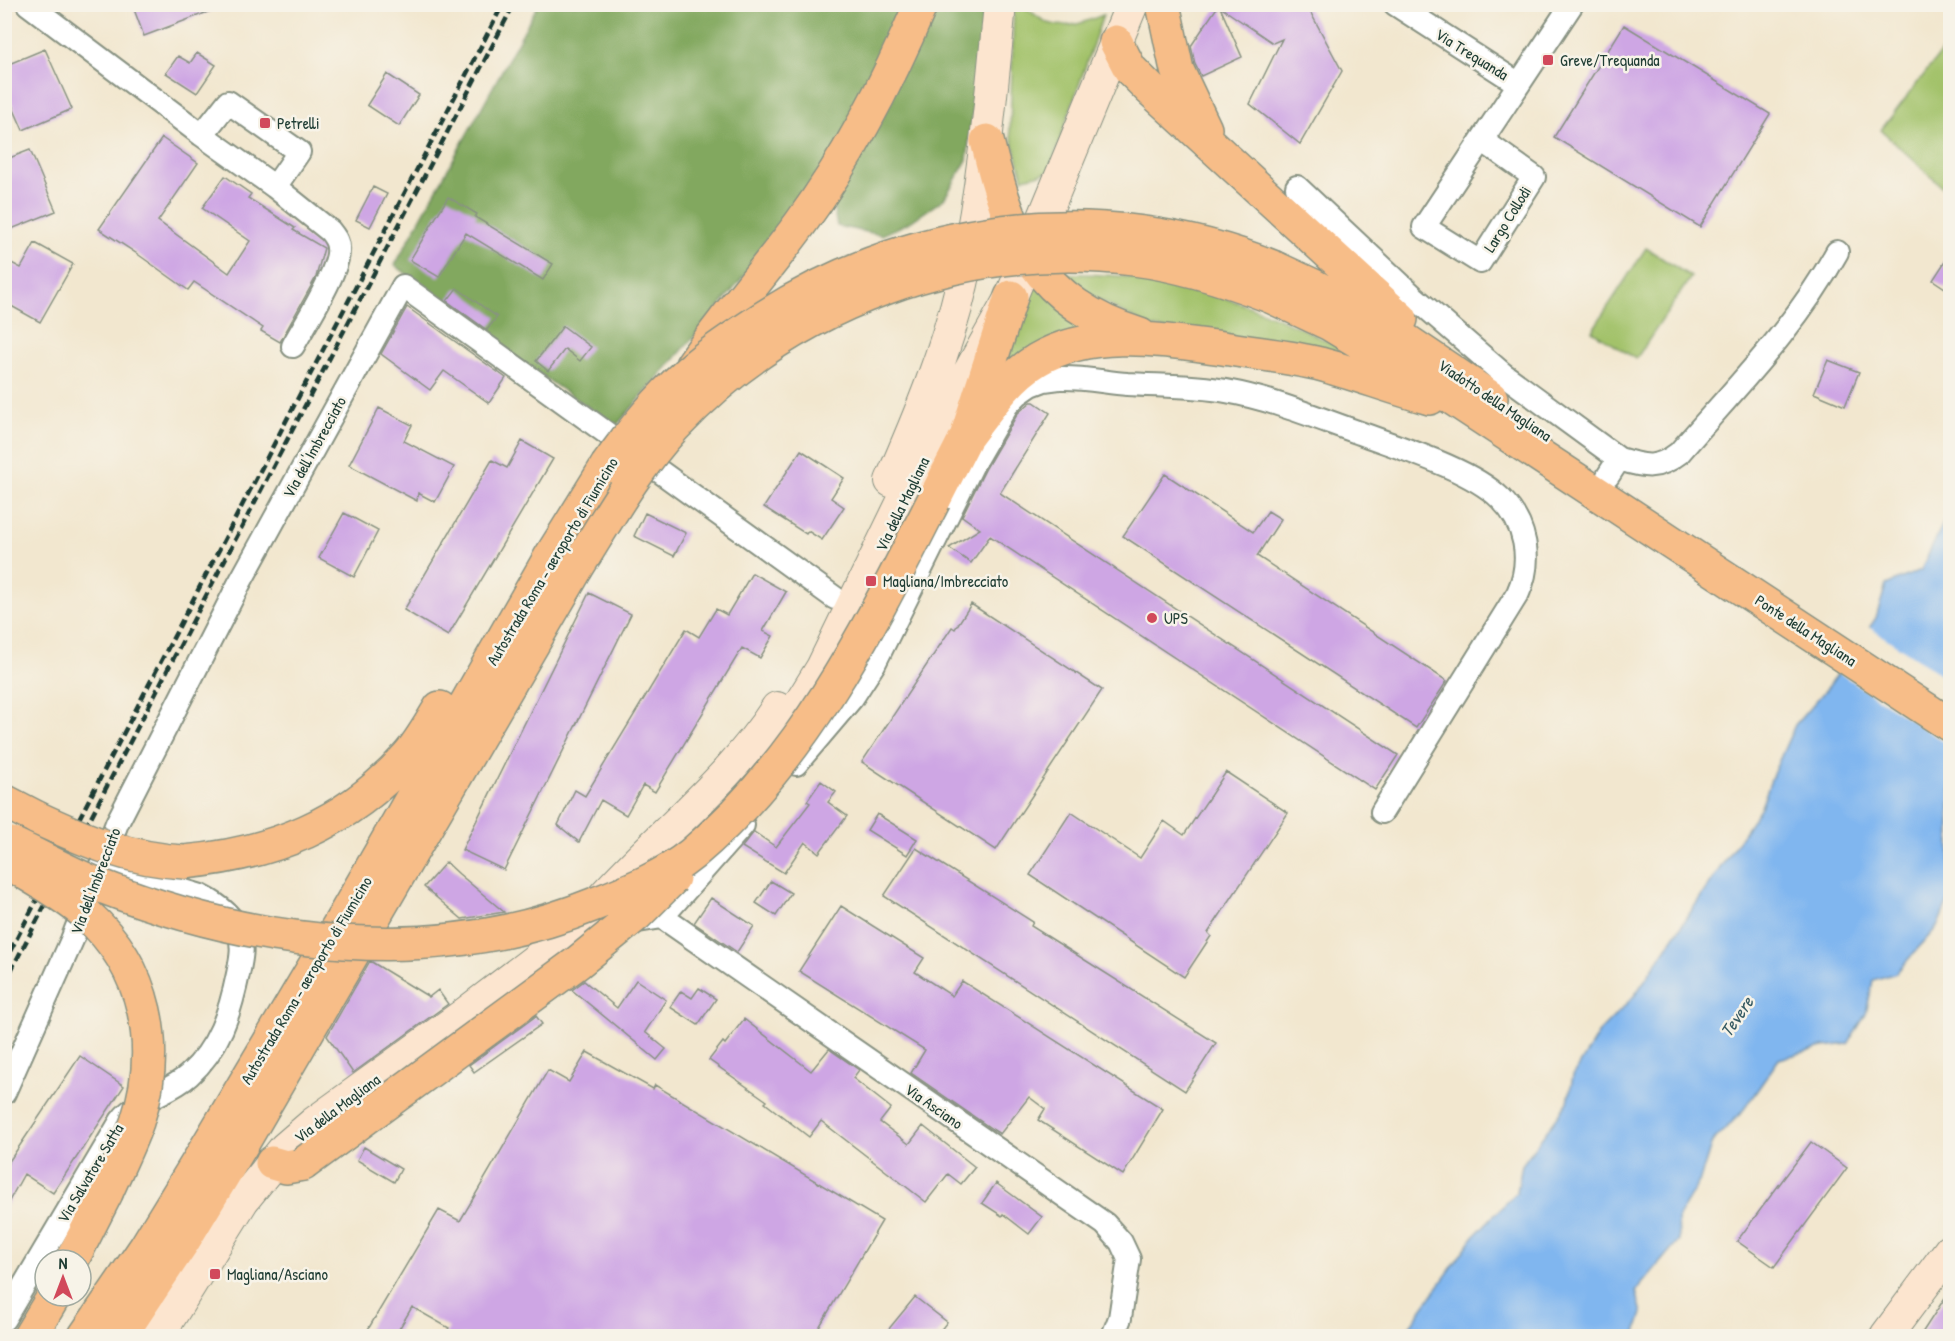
<svg xmlns="http://www.w3.org/2000/svg" width="1955" height="1341" font-family="'Patrick Hand',sans-serif">
	<style>
		.green { fill: #a3c26a; stroke: #61804f; stroke-width: 1.5 }
		.forest { fill: #82a85e; stroke: #507249; stroke-width: 1.5 }
		.water { fill: #80b6ef; stroke: #507a92; stroke-width: 1.5 }
		.pier { fill: #f2e7cf }
		.building { fill: #cea6e4 }
		.lines { fill: none; stroke-linecap: round; stroke-linejoin: round }
		.street-casing { stroke: #889282; stroke-width: 26 }
		.secondary-casing { stroke: #889282; stroke-width: 34 }
		.highway-casing { stroke: #889282; stroke-width: 36 }
		.street { stroke: #fff; stroke-width: 22 }
		.secondary { stroke: #fce5cf; stroke-width: 32 }
		.highway { stroke: #f7bd88; stroke-width: 33 }
		.rail { stroke: #1f3d34; stroke-width: 4.5; stroke-dasharray: 9 4.5; stroke-linecap: butt }
		.highway-bridge-casing { stroke: #889282; stroke-width: 36; stroke-linecap: butt }
		.highway-bridge { stroke: #f7bd88; stroke-width: 33 }
		.poi-dot { fill: #d1495b; stroke: #f7f3e8; stroke-width: 2 }
		.labels { text-anchor: middle; stroke-width: 5; stroke-linejoin: round; paint-order: stroke }
		.street-label { font-size: 16px; fill: #1f3d34; stroke: #f7f3e8 }
		.poi-label { font-size: 16px; fill: #1f3d34; stroke: #f7f3e8; text-anchor: start }
		.water-label { font-size: 18px; font-style: italic; fill: #375b63; stroke: #f7f3e8 }
	</style>
	<rect width="100%" height="100%" fill="#f7f3e8"/>
	<filter id="ink" filterUnits="userSpaceOnUse"><feTurbulence type="fractalNoise" baseFrequency=".0167" numOctaves="2"/><feDisplacementMap in="SourceGraphic" scale="12" xChannelSelector="R" yChannelSelector="G"/><feConvolveMatrix kernelMatrix="1 2 1 2 8 2 1 2 1" color-interpolation-filters="sRGB"/></filter>
	<filter id="wash" filterUnits="userSpaceOnUse"><feTurbulence type="fractalNoise" baseFrequency=".008" numOctaves="4" result="noise"/><feDisplacementMap in="SourceGraphic" scale="24" xChannelSelector="R" yChannelSelector="G"/><feGaussianBlur stdDeviation="1.35" result="paint"/><feColorMatrix in="noise" values="0 0 0 0 0 0 0 0 0 0 0 0 0 0 0 0 0 1.4 0 .05"/><feComposite in="paint" operator="in"/></filter>
	<g filter="url(#wash)">
		<rect width="100%" height="100%" fill="#f2e7cf"/>
		<!-- green -->
		<path class="green" d="M1014,5C1030,5 1037,21 1052,24C1069,29 1087,21 1103,15L1049,172L1023,178L1010,131Z
			M1950,41V194L1881,130Z
			M1646,248L1691,277L1636,359L1592,331Z
			M1049,273C1081,274 1114,274 1145,279C1221,291 1292,320 1358,358L1150,327Z
			M1033,274L1095,322L1003,373Z"/>
		<!-- forest -->
		<path class="forest" d="M538,5H910L817,185L707,322L616,426L515,358L395,265Z
			M931,5H979L984,21L967,160L944,199L910,222L882,235L837,226L833,205Z"/>
		<!-- water -->
		<path class="water" d="M1950,509V897L1937,927L1896,973L1873,980L1866,1014L1848,1044L1823,1047L1779,1059L1742,1112L1712,1142L1700,1180L1678,1217L1679,1240L1636,1291L1642,1313L1635,1336H1403L1474,1236L1517,1192L1522,1165L1568,1102L1573,1076L1600,1031L1635,995L1761,807L1774,772L1795,725L1829,686L1876,618L1886,585L1921,570Z"/>
		<!-- pier -->
		<path class="pier" d="M1867,626L1950,680V746L1836,671Z"/>
		<g id="blocks">
			<!-- building -->
			<path class="building" d="M132,4H224V6L144,36Z
				M1215,4H1306L1342,71L1300,144L1250,104L1282,39L1273,43L1220,7L1242,57L1201,76L1195,64L1191,46L1218,6Z
				M1624,25L1770,114L1700,227L1554,137Z
				M45,49L72,109L23,130L4,87V66Z
				M197,53L216,65L197,93L166,73L178,56L190,63Z
				M387,74L419,95L399,126L367,105Z
				M162,138L198,163L158,221L229,273L250,241L202,208L225,176L251,194L248,198L295,228L293,230L324,248L316,277L280,342L261,331L263,328L194,282L188,290L136,253L99,229Z
				M30,150L56,211L4,232V160Z
				M373,187L387,194L370,227L356,220Z
				M448,197L477,214L475,217L553,264L543,280L466,233L439,277L410,260Z
				M35,243L73,264L40,322L4,302V259L21,268Z
				M1950,254V280L1945,288L1933,280Z
				M457,288L497,317L487,330L447,301Z
				M407,307L506,378L489,403L444,371L430,390L381,354Z
				M563,326L591,347L580,361L565,349L548,371L536,361Z
				M1828,360L1859,372L1845,406L1814,393Z
				M1031,402H1034L1050,413L1000,493L1398,755L1375,790L990,536L971,563L949,548L980,529L962,516L986,468L1018,413Z
				M379,408L412,425L404,441L454,467L435,502L418,493L417,501L349,465Z
				M522,441L553,459L448,636L404,610L492,460L507,468Z
				M801,450L844,478L831,498L844,507L822,540L808,531L806,534L764,507Z
				M1165,474L1253,532L1268,511L1281,519L1257,556L1447,681L1416,728L1123,536Z
				M344,513L378,531L354,577L319,558Z
				M645,513L686,533L674,556L634,536Z
				M752,573L786,592L763,631L773,636L760,658L742,648L655,792L643,785L626,815L601,800L579,842L558,825L575,790L585,796L686,629L699,637L716,609L727,615Z
				M589,593L631,614L504,870L462,850Z
				M971,604L1102,690L996,850L862,762L952,627L955,629Z
				M1226,772L1288,813L1208,933L1211,936L1184,977L1030,875L1071,812L1140,858L1164,821L1184,835Z
				M821,781L836,792L828,802L847,816L819,853L805,842L784,873L742,847L754,832L776,847L810,803L807,801Z
				M877,814L917,839L907,855L867,830Z
				M916,848L1033,922L1031,926L1058,943L1216,1043L1185,1091L884,896Z
				M446,862L459,874L504,912L462,919L424,887Z
				M771,881L791,893L776,916L756,903Z
				M711,898L754,926L737,952L694,923Z
				M841,906L924,958L915,972L952,996L962,981L1163,1109L1123,1175L1038,1120L1045,1109L1029,1097L1000,1134L992,1129L911,1073L925,1050L799,971Z
				M370,961L429,997L438,990L448,1004L353,1073L327,1036Z
				M636,980L666,1000L645,1032L666,1049L657,1060L572,990L584,981L617,1008Z
				M699,988L716,999L698,1025L670,1007L681,991L692,998Z
				M536,1016L542,1024L474,1072L469,1065Z
				M744,1019L811,1071L829,1049L859,1070L853,1078L891,1108L880,1122L909,1144L923,1126L975,1167L961,1184L948,1174L926,1202L821,1121L809,1137L765,1103L767,1101L709,1060L723,1042L725,1044Z
				M587,1052L653,1089L655,1085L882,1221L814,1336H444L449,1328L412,1307L395,1336H364L439,1210L460,1221L548,1070L569,1082Z
				M80,1056L124,1086L53,1193L24,1174L4,1210V1169Z
				M1811,1142L1847,1168L1774,1267L1737,1241Z
				M364,1147L401,1169L394,1182L357,1160Z
				M996,1183L1042,1217L1029,1234L1003,1214L1002,1216L982,1203Z
				M1950,1290V1336H1920Z
				M915,1297L947,1322L936,1336H883Z"/>
		</g>
	</g>
	<g filter="url(#ink)">
		<use href="#blocks" fill-opacity="0" stroke="#889282" stroke-width="1.5"/>
		<g class="lines">
			<defs>
				<path id="street" d="M28,4L202,135L275,187L330,231C334,236 338,241 338,248C341,269 304,325 293,346
					M1395,4L1519,84
					M202,135L228,102L299,152L275,187
					M1482,140L1534,177L1480,262L1424,227L1572,4
					M1297,187L1414,297L1503,374L1619,459
					M1608,476L1619,459C1645,467 1657,470 1679,453C1735,388 1796,327 1837,252
					M796,764L852,698L874,664L974,462L1007,405L1018,394L1031,385L1044,380L1059,378C1082,377 1104,382 1127,384C1160,386 1194,385 1226,391C1272,399 1317,418 1360,433C1400,448 1470,469 1500,498C1526,523 1533,560 1518,593L1382,812
					M662,917L1105,1224L1121,1242L1129,1259L1120,1318L1113,1336
					M626,923L662,917L743,825
					M4,1093L72,940L117,823L239,584L403,286L835,598
					M4,1319L121,1121C138,1098 168,1094 189,1075C219,1048 230,1013 238,974C241,960 244,947 239,933C233,915 217,904 201,896L102,866"/>
				<path id="secondary" d="M891,481C919,417 946,352 962,284C983,192 991,98 1000,4
					M775,744L822,668L908,491L967,376L1011,297L1132,4
					M594,907C653,839 728,784 777,708
					M158,1336L243,1200L285,1148L314,1123L462,1016L610,903
					M1886,1336L1950,1250"/>
				<path id="highway" d="M1163,4L1177,70L1205,129
					M1116,42L1130,69L1150,89L1401,319
					M987,141C1010,238 1037,303 1140,335
					M1275,268L1314,286L1371,317L1491,398
					M1270,296L1330,324L1446,394L1950,725
					M692,365C725,316 765,272 800,224C850,156 888,82 921,4
					M966,437C987,410 1007,378 1037,360C1094,326 1168,341 1230,349C1260,354 1291,357 1320,364C1357,374 1393,388 1430,398
					M934,500L966,437L1011,297
					M4,801L37,818
					M184,862C272,854 347,824 407,757C420,743 430,724 440,708
					M272,1163L286,1167L303,1164
					M72,1260L106,1193
					M30,1336L54,1296
					M85,1336L146,1247L200,1159L342,920L551,556L607,466
					M120,1336L184,1240L242,1144L576,569"/>
			</defs>
			<!-- street casing -->
			<use href="#street" class="street-casing"/>
			<!-- secondary casing -->
			<use href="#secondary" class="secondary-casing"/>
			<!-- highway casing -->
			<use href="#highway" class="highway-casing"/>
			<!-- street -->
			<use href="#street" class="street"/>
			<!-- secondary -->
			<use href="#secondary" class="secondary"/>
			<!-- highway -->
			<use href="#highway" class="highway"/>
			<!-- rail -->
			<path class="rail" d="M4,963L503,4
				M4,984L514,4"/>
			<defs>
				<path id="highway-bridge" d="M607,466C630,433 656,401 686,374C705,356 727,342 748,328C902,222 1101,197 1275,268
					M576,569C607,520 635,469 674,427C791,302 964,238 1134,259C1181,265 1226,279 1270,296
					M37,818C87,841 128,859 184,862
					M12,844C42,858 71,874 101,886C258,947 436,969 595,904C628,891 664,877 692,854C804,760 869,628 934,500
					M14,866C38,881 64,895 86,914C147,968 162,1047 137,1122C128,1147 116,1170 106,1193
					M303,1164L577,963L636,915L673,878"/>
			</defs>
			<!-- highway-bridge casing -->
			<use href="#highway-bridge" class="highway-bridge-casing"/>
			<!-- highway-bridge -->
			<use href="#highway-bridge" class="highway-bridge"/>
		</g>
	</g>
	<!-- markers -->
	<g class="poi-dot">
		<rect x="1542" y="54" width="12" height="12" rx="3"/>
		<rect x="259" y="117" width="12" height="12" rx="3"/>
		<rect x="865" y="575" width="12" height="12" rx="3"/>
		<circle cx="1152" cy="618" r="6"/>
		<rect x="209" y="1268" width="12" height="12" rx="3"/>
	</g>
	<g class="labels">
		<!-- street labels -->
		<g class="street-label">
			<text transform="translate(1472 54) rotate(32)" y="6">Via Trequanda</text>
			<text transform="translate(1507 219) rotate(-58)" y="6">Largo Collodi</text>
			<text transform="translate(1495 400) rotate(34)" y="6">Viadotto della Magliana</text>
			<text transform="translate(314 447) rotate(-61)" y="6">Via dell'Imbrecciato</text>
			<text transform="translate(902 504) rotate(-64)" y="6">Via della Magliana</text>
			<text transform="translate(552 561) rotate(-59)" y="6">Autostrada Roma - aeroporto di Fiumicino</text>
			<text transform="translate(1806 630) rotate(33)" y="6">Ponte della Magliana</text>
			<text transform="translate(95 881) rotate(-69)" y="6">Via dell'Imbrecciato</text>
			<text transform="translate(306 980) rotate(-59)" y="6">Autostrada Roma - aeroporto di Fiumicino</text>
			<text transform="translate(934 1106) rotate(35)" y="6">Via Asciano</text>
			<text transform="translate(337 1108) rotate(-37)" y="6">Via della Magliana</text>
			<text transform="translate(90 1173) rotate(-59)" y="6">Via Salvatore Satta</text>
		</g>
		<!-- poi labels -->
		<g class="poi-label">
			<text x="1560" y="66">Greve/Trequanda</text>
			<text x="277" y="129">Petrelli</text>
			<text x="883" y="587">Magliana/Imbrecciato</text>
			<text x="1164" y="624">UPS</text>
			<text x="227" y="1280">Magliana/Asciano</text>
		</g>
		<!-- water labels -->
		<g class="water-label">
			<text transform="translate(1737 1017) rotate(-56)" y="6">Tevere</text>
		</g>
	</g>
	<!-- margin -->
	<rect width="1955" height="1341" fill="none" stroke="#f7f3e8" stroke-width="24"/>
	<!-- north arrow -->
	<g transform="translate(63 1278)"><circle r="28" fill="#f7f3e8" stroke="#a1aaa0" stroke-width="1.5"/>
	<path d="M0-4.5L10 22L0 15L-10 22Z" fill="#d1495b"/>
	<text y="-9" font-size="16" font-weight="bold" text-anchor="middle" fill="#1f3d34">N</text>
	</g>
</svg>
